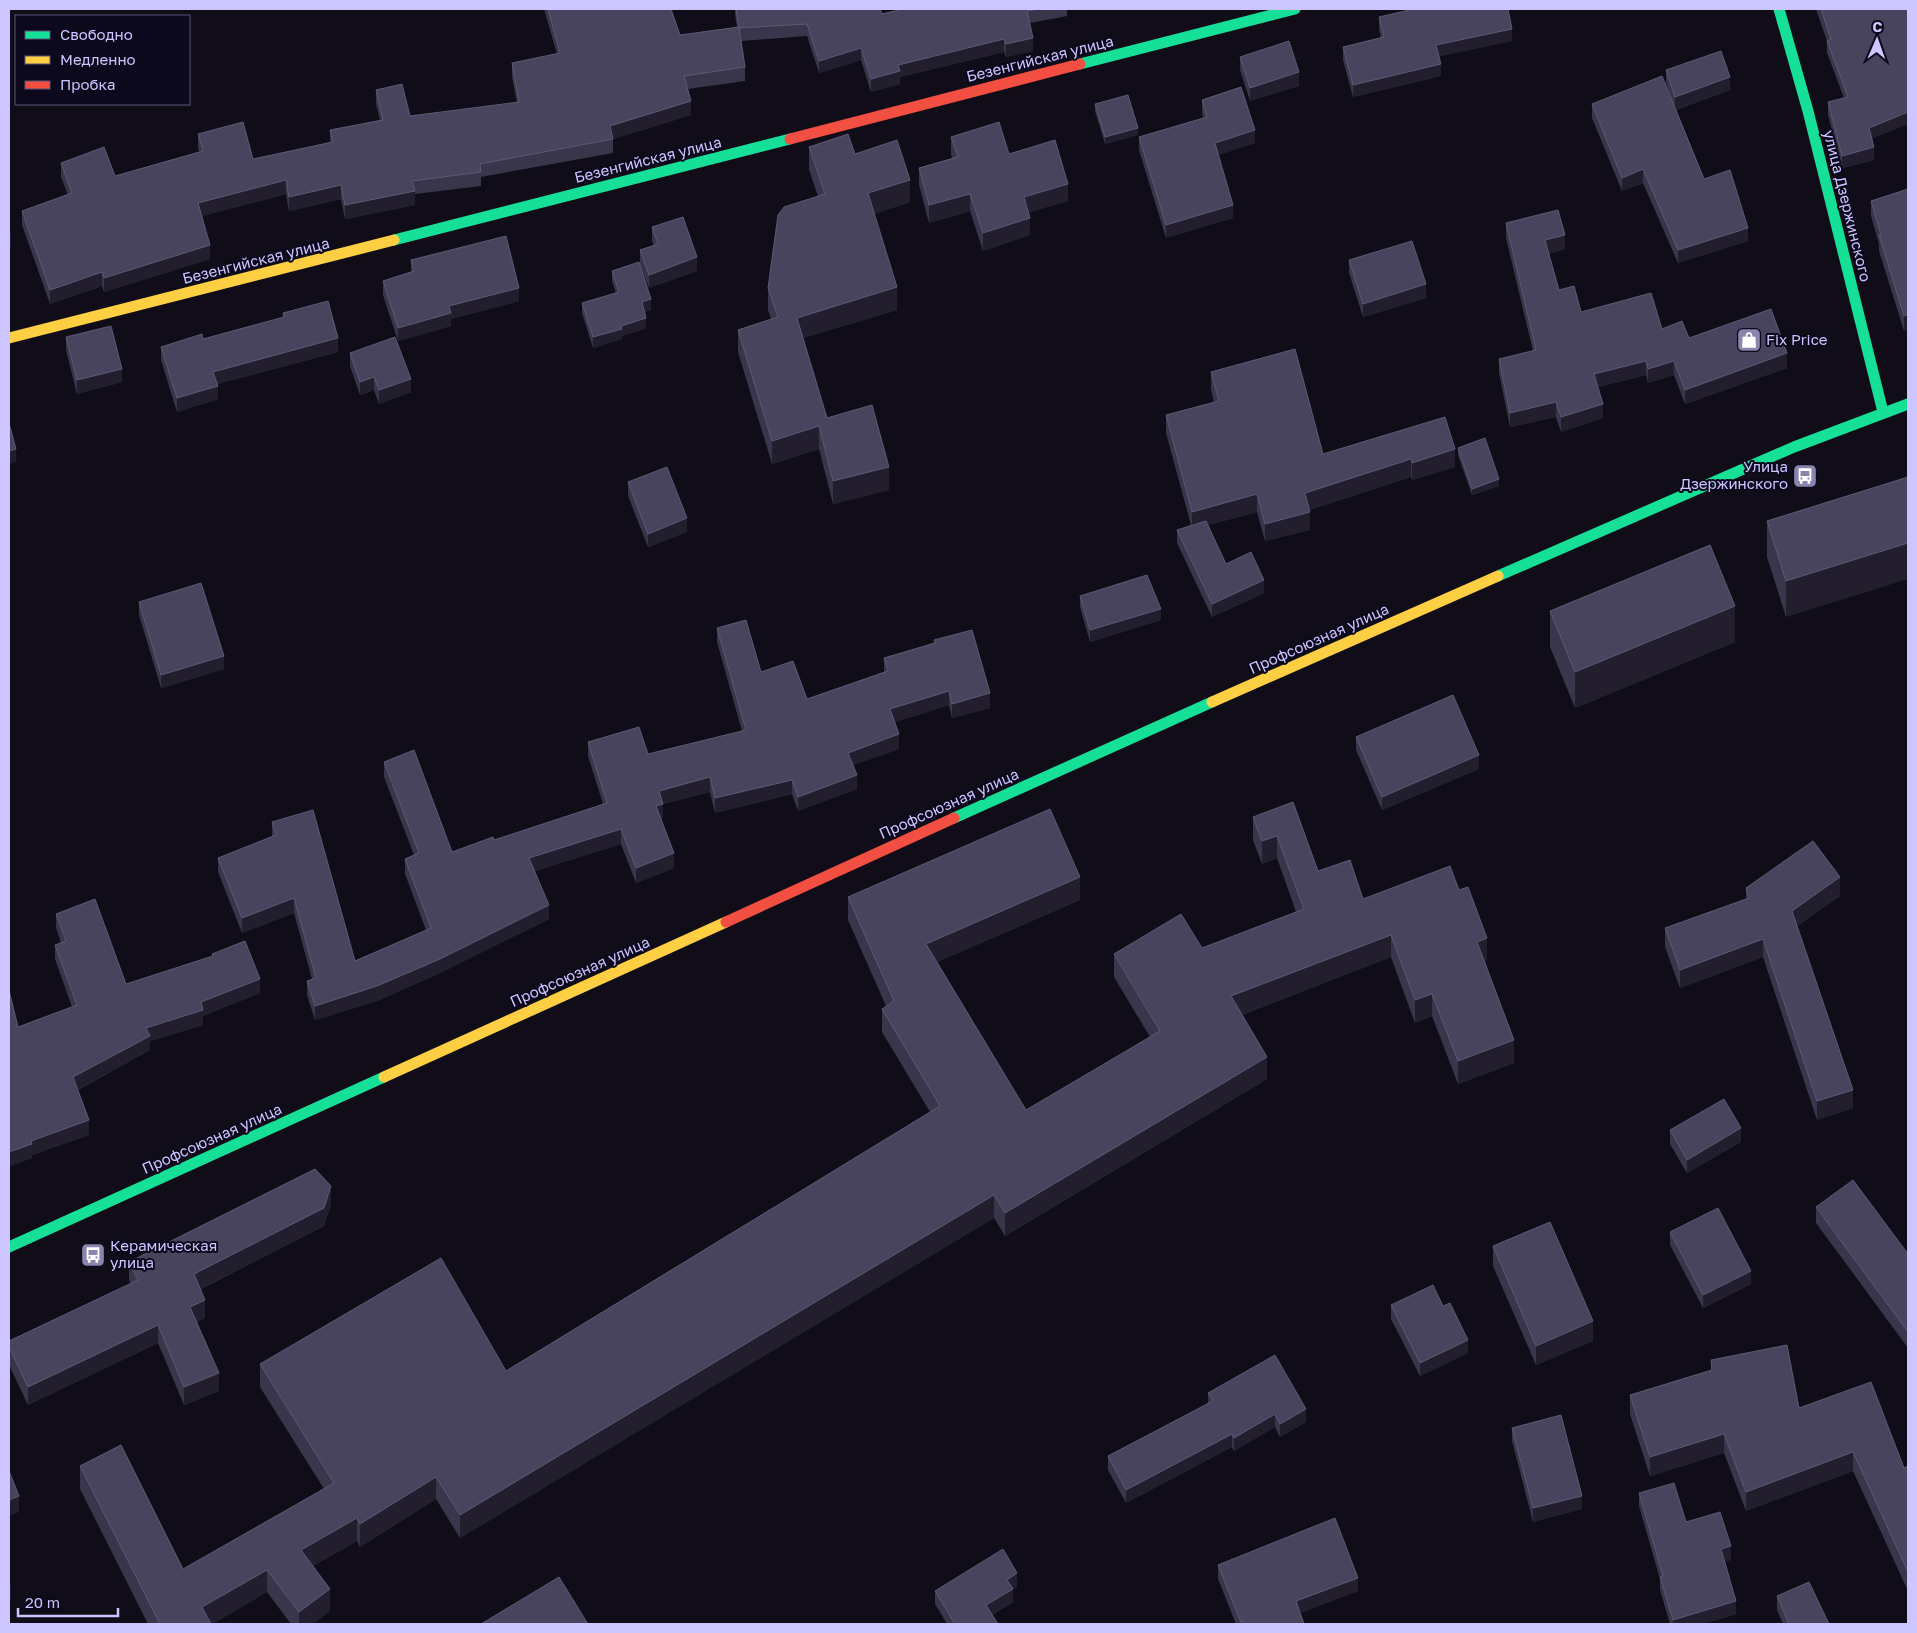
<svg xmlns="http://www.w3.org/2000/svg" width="1917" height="1633" font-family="'Golos Text',sans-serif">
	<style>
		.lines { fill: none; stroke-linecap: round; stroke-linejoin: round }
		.fast { stroke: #16e098; stroke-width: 11 }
		.slow { stroke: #ffcf43; stroke-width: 11 }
		.jam { stroke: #f24e42; stroke-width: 11 }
		.wall { fill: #39354a }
		.shaded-wall { fill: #221e2e }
		.building { fill: #49445d; stroke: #5e5876 }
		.labels { text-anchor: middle; stroke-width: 4; stroke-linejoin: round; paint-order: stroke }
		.street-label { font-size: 15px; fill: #cdc5ff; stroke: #0d091c }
		.poi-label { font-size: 15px; fill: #cdc5ff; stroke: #0d091c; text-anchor: start }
	</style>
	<rect width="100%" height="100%" fill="#100d18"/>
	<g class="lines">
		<!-- fast -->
		<path class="fast" d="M1779,9L1808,111L1883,412
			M1080,64L1295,9
			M394,240L790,139
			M1498,576L1794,447L1908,404
			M954,818L1212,702
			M9,1247L384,1077"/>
		<!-- slow -->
		<path class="slow" d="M9,338L394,240
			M1212,702L1498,576
			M384,1077L726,922"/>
		<!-- jam -->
		<path class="jam" d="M790,139L1080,64
			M726,922L954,818"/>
	</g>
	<!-- wall -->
	<path class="wall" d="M544,9H671L680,35L737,27L735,15V9H880L882,14L903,9H1067V16L1030,23L1033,51L1006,57L1004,52L900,77V84L871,92L861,60L819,73L807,36L741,41L745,67V81L688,89L691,115L613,139V153L481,177V186L415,194V205L345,219L341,199L289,211L286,194L202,216L210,259L104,292L102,286L50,304L22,225V211L68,195L61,177V163L115,176L199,152L198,148V134L253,159L330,142V130L380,120L376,104V90L410,116L517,103L512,77V63L557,54Z
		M1816,9H1908L1872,139L1874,160L1842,168L1828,115V102L1844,98L1827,53V41Z
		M1379,17L1512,41L1439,56L1441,76L1353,97L1343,60V47L1381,38L1379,29Z
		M1240,57L1299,86L1250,101L1240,70Z
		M1666,70L1730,90L1676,110L1704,179L1748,241L1678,263L1643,183L1622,191L1592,118V104L1675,109L1666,83Z
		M1202,100L1255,143L1218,155L1233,218L1166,238L1139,150V137L1203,118L1202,113Z
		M1095,104L1138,135L1105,144L1095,111Z
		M951,137L1009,154L1068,201L1029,212L1030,235L983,251L970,211L929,223L919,185V168L952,158L951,154Z
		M809,147L855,154L910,202L874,214L897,310L803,338L827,418L889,490L833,504L819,449L772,464L738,352V330L771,319L768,310V288L818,196L809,170Z
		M1908,189V330L1904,331L1879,251V244L1871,216V201Z
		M1506,223L1565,249L1548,254L1559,290L1581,312L1662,329L1787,368L1685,404L1674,375L1648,383L1646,375L1598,387L1603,418L1561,432L1556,417L1510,427L1499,373V359L1533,351L1506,238Z
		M652,227L697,271L649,288L640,264V250L654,246L652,241Z
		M411,260L519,301L451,319V326L398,341L383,295V281L411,272Z
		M1349,260L1426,298L1363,317L1349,273Z
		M612,271L651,310L645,312L646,328L622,336V339L593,348L582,313V303L616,293L612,281Z
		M283,313L338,352L217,384L218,399L177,412L161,360V347L203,339L283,318Z
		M66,337L122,382L77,394L66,350Z
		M350,353L411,392L379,404L374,390L360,395L350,366Z
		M1211,372L1323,454L1445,417L1455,467L1412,480L1411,477L1309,510L1310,530L1265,541L1257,512L1208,525L1226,564L1264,593L1212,617L1177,543V530L1191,525L1166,433V415L1214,402L1211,390Z
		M1458,448L1499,486L1472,495L1458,455Z
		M1908,477L1786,617L1767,557V521Z
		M628,482L687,532L648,547L628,496Z
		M1080,596L1161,620L1090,642L1080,607Z
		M139,602L224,669L161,688L139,615Z
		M1550,611L1735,642L1575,708L1550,647Z
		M717,628L761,672L807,699L884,672V658L934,643V640L990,708L952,718L949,705L895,722L899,749L853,765L857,789L798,811L792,794L715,813L710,792L663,804V819H661L674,868L636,883L621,844L535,871L549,919L440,973L377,1001L315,1020L307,995V981L312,979L294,913L242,933L218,872V858L272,837V822L355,961L426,930L405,874V859L414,855L384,777V762L452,852L494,840L603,804L588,756V742L648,754L742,731L717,642Z
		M1356,737L1479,769L1382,810L1356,750Z
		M1293,802L1318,871L1363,899L1487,960L1485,961L1514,1063L1458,1084L1432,1016L1415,1023L1391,957L1242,1015L1267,1079L1005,1236L994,1218L460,1538L436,1499L360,1547L357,1541L313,1566L330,1611L313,1624H291L267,1592L212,1624H148L80,1489V1466L183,1569L324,1489L260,1387V1364L506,1371L930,1112L882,1032V1009L886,1006L848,920V897L1080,900L937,962L1026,1110L1150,1037L1114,977V954L1202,948L1296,912L1277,858L1262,864L1253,840V817Z
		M1746,888L1840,896L1797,926L1853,1108L1817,1120L1763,957L1680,988L1665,947V928L1746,899Z
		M56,914L126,984L212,956V954L260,993L203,1016V1025L150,1041V1050L78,1090L89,1135L32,1155V1158L18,1027L72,1007L55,959V945L61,943L56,928Z
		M1670,1130L1741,1142L1687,1173L1670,1144Z
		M331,1204L324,1226L201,1289L205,1318L197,1322L219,1391L184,1405L158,1343L28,1405L9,1365V1341L131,1284L129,1280V1262Z
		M1816,1207L1908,1254V1348L1816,1223Z
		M1670,1232L1751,1284L1703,1308L1670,1245Z
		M1493,1246L1593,1341L1536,1365L1493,1266Z
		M1391,1305L1443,1306L1468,1353L1420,1376L1391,1319Z
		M1711,1360L1799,1408L1904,1468L1908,1466V1591L1853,1471L1746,1511L1724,1453L1650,1476L1630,1414V1395L1711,1370Z
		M1208,1393L1306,1422L1280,1437L1275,1427L1234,1451L1232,1447L1126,1503L1108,1470V1456L1208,1403Z
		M1512,1428L1582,1509L1533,1522L1512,1441Z
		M1639,1493L1686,1522L1731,1560L1725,1561L1736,1614L1703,1624H1670L1660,1590V1579L1639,1506Z
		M1218,1565L1358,1591L1300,1613L1304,1624H1236L1218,1579Z
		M1017,1587L1013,1589V1602L992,1615L998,1624H947L935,1604V1591Z
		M1777,1596L1829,1624H1783L1777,1610Z"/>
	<!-- shaded-wall -->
	<path class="shaded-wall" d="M1512,29V41L1436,57V45Z
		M1033,38V51L1006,57V44Z
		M1004,39V52L900,77V84L871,92V79L898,65Z
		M861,48V60L819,73V61Z
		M1441,64V76L1353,97V85Z
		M1299,72V86L1250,101V88Z
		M1730,77V90L1675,110V97Z
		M691,101V115L610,140V126Z
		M1908,112V124L1869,140V128Z
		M1138,128V135L1105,144V137Z
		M1255,130V143L1215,156V143Z
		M1874,147V160L1842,168V156Z
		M1643,169V183L1622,191V178Z
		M286,180V194L198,217V203Z
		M910,180V202L868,216V193Z
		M1068,184V201L1024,214V197Z
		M341,185V199L289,211V197Z
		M415,191V205L345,219V205Z
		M970,194V211L929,223V205Z
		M1233,205V218L1166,238V225Z
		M1030,218V235L983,251V233Z
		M1748,228V241L1678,263V250Z
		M9,232H11V249L9,250Z
		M1565,235V249L1545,255V240Z
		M210,245V259L104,292V278Z
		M697,257V271L649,288V275Z
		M102,272V286L50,304V290Z
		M1426,284V298L1363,317V304Z
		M897,287V310L797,340V318Z
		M519,288V301L451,319V326L398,341V328L449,306Z
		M651,299V310L642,313V302Z
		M1908,314V330L1904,331V316Z
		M646,318V328L622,336V339L593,348V337L621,326Z
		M338,338V352L213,385V372Z
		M1787,353V368L1685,404V390Z
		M1646,361V375L1594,388V374Z
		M1674,361V375L1648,383V369Z
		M122,369V382L77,394V380Z
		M374,377V390L360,395V382Z
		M411,379V392L379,404V390Z
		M218,386V399L177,412V398Z
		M1556,402V417L1510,427V413Z
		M1603,404V418L1561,432V417Z
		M819,426V449L772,464V441Z
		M16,449V462L9,464V451Z
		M1455,449V467L1412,480V463Z
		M1411,459V477L1305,511V493Z
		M889,467V490L833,504V481Z
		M1499,479V486L1472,495V489Z
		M1257,494V512L1192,529V512Z
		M1310,512V530L1265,541V524Z
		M687,518V532L648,547V534Z
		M1908,543V579L1786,617V581Z
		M1264,580V593L1212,617V604Z
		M1735,606V642L1575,708V672Z
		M1161,609V620L1090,642V630Z
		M224,656V669L161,688V675Z
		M949,691V705L890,724V709Z
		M990,693V708L952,718V704Z
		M899,734V749L848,767V753Z
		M1479,755V769L1382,810V797Z
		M857,775V789L798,811V797Z
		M710,777V792L659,805V791Z
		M792,780V794L715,813V798Z
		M663,804V819L656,821V806Z
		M621,829V844L529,873V858Z
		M1277,836V858L1262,864V841Z
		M674,853V868L636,883V868Z
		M1080,877V900L926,967V944Z
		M1840,877V896L1792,929V911Z
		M294,898V913L242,933V918Z
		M549,905V919L440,973L377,1001L315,1020V1006Z
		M1391,935V957L1231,1019V996Z
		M1487,938V960L1477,964V942Z
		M1763,939V957L1680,988V970Z
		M260,979V993L203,1016V1025L150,1041V1050L73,1092V1077L146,1028L201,1002Z
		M1432,994V1016L1415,1023V1000Z
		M1514,1040V1063L1458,1084V1061Z
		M1267,1057V1079L1005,1236V1213Z
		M1853,1090V1108L1817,1120V1101Z
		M89,1120V1135L32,1155V1158L9,1167V1152L31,1141Z
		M1741,1128V1142L1687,1173V1160Z
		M331,1186V1204L324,1226L194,1292V1274Z
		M994,1195V1218L460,1538V1515Z
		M1751,1271V1284L1703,1308V1295Z
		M205,1300V1318L190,1325V1307Z
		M1593,1321V1341L1536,1365V1346Z
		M158,1325V1343L28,1405V1387Z
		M1468,1340V1353L1420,1376V1363Z
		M219,1373V1391L184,1405V1387Z
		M1306,1409V1422L1280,1437V1424Z
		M1275,1414V1427L1234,1451V1438Z
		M1232,1434V1447L1126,1503V1490Z
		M1724,1434V1453L1650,1476V1457Z
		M1853,1452V1471L1746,1511V1492Z
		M436,1477V1499L360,1547V1524Z
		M19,1496V1512L9,1516V1500Z
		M1582,1496V1509L1533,1522V1508Z
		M357,1518V1541L301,1573V1550Z
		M1731,1546V1560L1721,1562V1549Z
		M267,1570V1592L212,1624H202V1607Z
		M1017,1573V1587L1013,1589V1602L986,1618V1605L1007,1580Z
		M1358,1578V1591L1296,1615V1601Z
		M11,1585V1601L9,1602V1586Z
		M330,1589V1611L313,1624H299V1612Z
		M1736,1601V1614L1703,1624H1673V1620Z"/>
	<!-- building -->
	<path class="building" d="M548,9H671L680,35L739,27L745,67L684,76L691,101L610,126L613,139L480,164L481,172L412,181L415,191L345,205L341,185L289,197L286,180L198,203L210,245L104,278L102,272L50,290L22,211L72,193L61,163L104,147L115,176L203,151L198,134L243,122L253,159L333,142L330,130L383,120L376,90L402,84L410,116L519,102L512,63L560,53Z
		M736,9H880L882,14L903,9H1040L1027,11L1033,38L1006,44L1004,39L898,65L900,71L871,79L861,48L819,61L807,24L739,28Z
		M1414,9H1508L1512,29L1436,45L1441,64L1353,85L1343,47L1384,37L1379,17Z
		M1821,9H1908V112L1869,128L1874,147L1842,156L1828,102L1848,97L1827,41L1831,39Z
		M1289,41L1299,72L1250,88L1240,57Z
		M1721,51L1730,77L1675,97L1666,70Z
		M1662,76L1704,179L1730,170L1748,228L1678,250L1643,169L1622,178L1592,104Z
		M1241,87L1255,130L1215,143L1233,205L1166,225L1139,137L1207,117L1202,100Z
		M1128,95L1138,128L1105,137L1095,104Z
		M999,122L1009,154L1055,140L1068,184L1024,197L1030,218L983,233L970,194L929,205L919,168L958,157L951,137Z
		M848,134L855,154L897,140L910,180L868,193L897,287L797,318L827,418L872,405L889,467L833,481L819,426L772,441L738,330L778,317L768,288L778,215L784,207L825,194L809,147Z
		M1908,189V314L1904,316L1879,235H1881L1871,201Z
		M1558,210L1565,235L1545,240L1559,290L1574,286L1581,312L1651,293L1662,329L1682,321L1689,338L1771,309L1787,353L1685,390L1674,361L1648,369L1646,361L1594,374L1603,404L1561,417L1556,402L1510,413L1499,359L1536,350L1506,223Z
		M683,217L697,257L649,275L640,250L658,244L652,227Z
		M506,236L519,288L449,306L451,313L398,328L383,281L414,271L411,260Z
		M1412,241L1426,284L1363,304L1349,260Z
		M639,262L651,299L642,302L646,318L621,326L622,329L593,337L582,303L619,292L612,271Z
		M328,301L338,338L213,372L218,386L177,398L161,347L202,334L203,339L284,317L283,313Z
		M111,326L122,369L77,380L66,337Z
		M395,337L411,379L379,390L374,377L360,382L350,353Z
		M1295,349L1323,454L1445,417L1455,449L1412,463L1411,459L1305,493L1310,512L1265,524L1257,494L1192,512L1166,415L1219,401L1211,372Z
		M9,423L16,449L9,451Z
		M1485,438L1499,479L1472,489L1458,448Z
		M667,467L687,518L648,534L628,482Z
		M1908,477V543L1786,581L1767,521Z
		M1206,521L1226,564L1251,552L1264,580L1212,604L1177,530Z
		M1710,545L1735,606L1575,672L1550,611Z
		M1147,575L1161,609L1090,630L1080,596Z
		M201,583L224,656L161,675L139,602Z
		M746,620L761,672L793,661L807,699L888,671L884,658L935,643L934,640L972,630L990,693L952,704L949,691L890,709L899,734L848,753L857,775L798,797L792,780L715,798L710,777L659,791L663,804L656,806L674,853L636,868L621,829L529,858L549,905L440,959L377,986L315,1006L307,981L316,978L294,898L242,918L218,858L276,835L272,822L313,810L355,961L431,928L405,859L419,853L384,762L414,750L452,852L493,837L494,840L607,803L588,742L639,727L648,754L746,730L717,628Z
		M1453,695L1479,755L1382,797L1356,737Z
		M1293,802L1318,871L1350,860L1363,899L1450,866L1459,890L1468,887L1487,938L1477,942L1514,1040L1458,1061L1432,994L1415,1000L1391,935L1231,996L1267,1057L1005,1213L994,1195L460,1515L436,1477L360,1524L357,1518L301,1550L330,1589L299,1612L267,1570L202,1607L211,1624H160L80,1466L121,1445L183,1569L334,1483L260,1364L441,1258L506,1371L940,1106L882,1009L894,1001L848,897L1050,809L1080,877L926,944L1026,1110L1160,1031L1114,954L1181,914L1202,948L1304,909L1277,836L1262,841L1253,817Z
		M1813,841L1840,877L1792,911L1853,1090L1817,1101L1763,939L1680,970L1665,928L1749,898L1746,888Z
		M95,899L126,984L213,956L212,954L245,941L260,979L201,1002L203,1010L146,1028L150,1036L73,1077L89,1120L31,1141L32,1144L9,1152V990L18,1027L77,1005L55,945L66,941L56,914Z
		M1724,1099L1741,1128L1687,1160L1670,1130Z
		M315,1169L331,1186L324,1208L194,1274L205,1300L190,1307L219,1373L184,1387L158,1325L28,1387L9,1347V1341L138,1280L129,1262Z
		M1853,1180L1908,1254V1332L1816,1207Z
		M1718,1208L1751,1271L1703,1295L1670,1232Z
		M1550,1222L1593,1321L1536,1346L1493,1246Z
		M1433,1285L1443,1306L1450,1303L1468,1340L1420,1363L1391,1305Z
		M1787,1345L1799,1408L1871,1382L1904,1468L1908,1466V1572L1853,1452L1746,1492L1724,1434L1650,1457L1630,1395L1712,1370L1711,1360Z
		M1275,1355L1306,1409L1280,1424L1275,1414L1234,1438L1232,1434L1126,1490L1108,1456L1213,1401L1208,1393Z
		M1561,1415L1582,1496L1533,1508L1512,1428Z
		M9,1471L19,1496L9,1500Z
		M1674,1483L1686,1522L1720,1512L1731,1546L1721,1549L1736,1601L1673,1620L1660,1577L1663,1576L1639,1493Z
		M1335,1518L1358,1578L1296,1601L1304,1624H1245L1244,1621L1241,1622L1218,1565Z
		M1003,1549L1017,1573L1007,1580L1013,1589L986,1605L998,1624H955L935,1591Z
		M559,1577L588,1624H481Z
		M1809,1582L1829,1624H1789L1777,1596Z"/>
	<!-- icons -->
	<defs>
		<symbol id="shop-square" viewBox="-11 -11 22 22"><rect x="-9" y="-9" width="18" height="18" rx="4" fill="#8b85ae" stroke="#0d091c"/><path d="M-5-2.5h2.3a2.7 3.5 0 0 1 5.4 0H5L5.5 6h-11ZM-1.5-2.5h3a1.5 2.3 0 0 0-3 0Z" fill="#fff"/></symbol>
		<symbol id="bus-square" viewBox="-11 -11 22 22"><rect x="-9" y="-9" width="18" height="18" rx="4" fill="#8b85ae" stroke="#0d091c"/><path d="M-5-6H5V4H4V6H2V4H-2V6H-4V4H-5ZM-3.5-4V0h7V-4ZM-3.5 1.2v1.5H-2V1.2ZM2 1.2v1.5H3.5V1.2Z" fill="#fff"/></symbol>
	</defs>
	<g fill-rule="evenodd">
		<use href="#shop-square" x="1735" y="326" width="28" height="28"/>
		<use href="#bus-square" x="1791" y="462" width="28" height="28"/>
		<use href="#bus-square" x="79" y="1241" width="28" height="28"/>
	</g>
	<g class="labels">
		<!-- street labels -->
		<g class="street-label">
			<text transform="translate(1040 59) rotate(-14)" y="5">Безенгийская улица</text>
			<text transform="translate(648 160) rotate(-14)" y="5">Безенгийская улица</text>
			<text transform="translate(1847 206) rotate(76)" y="5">улица Дзержинского</text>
			<text transform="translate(256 261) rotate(-14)" y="5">Безенгийская улица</text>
			<text transform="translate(1319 639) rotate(-24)" y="5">Профсоюзная улица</text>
			<text transform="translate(949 804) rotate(-24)" y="5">Профсоюзная улица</text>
			<text transform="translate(580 972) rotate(-24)" y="5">Профсоюзная улица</text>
			<text transform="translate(212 1139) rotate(-24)" y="5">Профсоюзная улица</text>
		</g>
		<!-- poi labels -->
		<g class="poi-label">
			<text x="1766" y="345">Fix Price</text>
			<text x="1788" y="472" text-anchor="end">Улица<tspan x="1788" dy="17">Дзержинского</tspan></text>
			<text x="110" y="1251">Керамическая<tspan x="110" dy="17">улица</tspan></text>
		</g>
	</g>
	<!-- border -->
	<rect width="1917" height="1633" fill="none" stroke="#cdc5ff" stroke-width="20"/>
	<!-- legend -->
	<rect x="15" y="15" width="175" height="90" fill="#0d091c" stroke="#5a5477"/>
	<rect x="25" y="31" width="25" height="8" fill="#16e098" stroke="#5a5477"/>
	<text x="60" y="40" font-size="15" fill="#cdc5ff">Свободно</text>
	<rect x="25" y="56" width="25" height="8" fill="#ffcf43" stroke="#5a5477"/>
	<text x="60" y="65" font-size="15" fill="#cdc5ff">Медленно</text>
	<rect x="25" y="81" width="25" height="8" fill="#f24e42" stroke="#5a5477"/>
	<text x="60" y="90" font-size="15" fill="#cdc5ff">Пробка</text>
	<!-- north arrow -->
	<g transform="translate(1877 40) rotate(2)" stroke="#0d091c" stroke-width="4" paint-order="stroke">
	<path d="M0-4L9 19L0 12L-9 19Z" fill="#cdc5ff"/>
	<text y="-8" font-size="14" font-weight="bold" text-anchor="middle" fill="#cdc5ff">С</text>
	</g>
	<!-- scale -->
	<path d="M18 1608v8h100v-8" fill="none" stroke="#cdc5ff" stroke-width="2.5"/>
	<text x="25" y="1608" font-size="15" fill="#cdc5ff" stroke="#0d091c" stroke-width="4" paint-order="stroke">20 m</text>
</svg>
